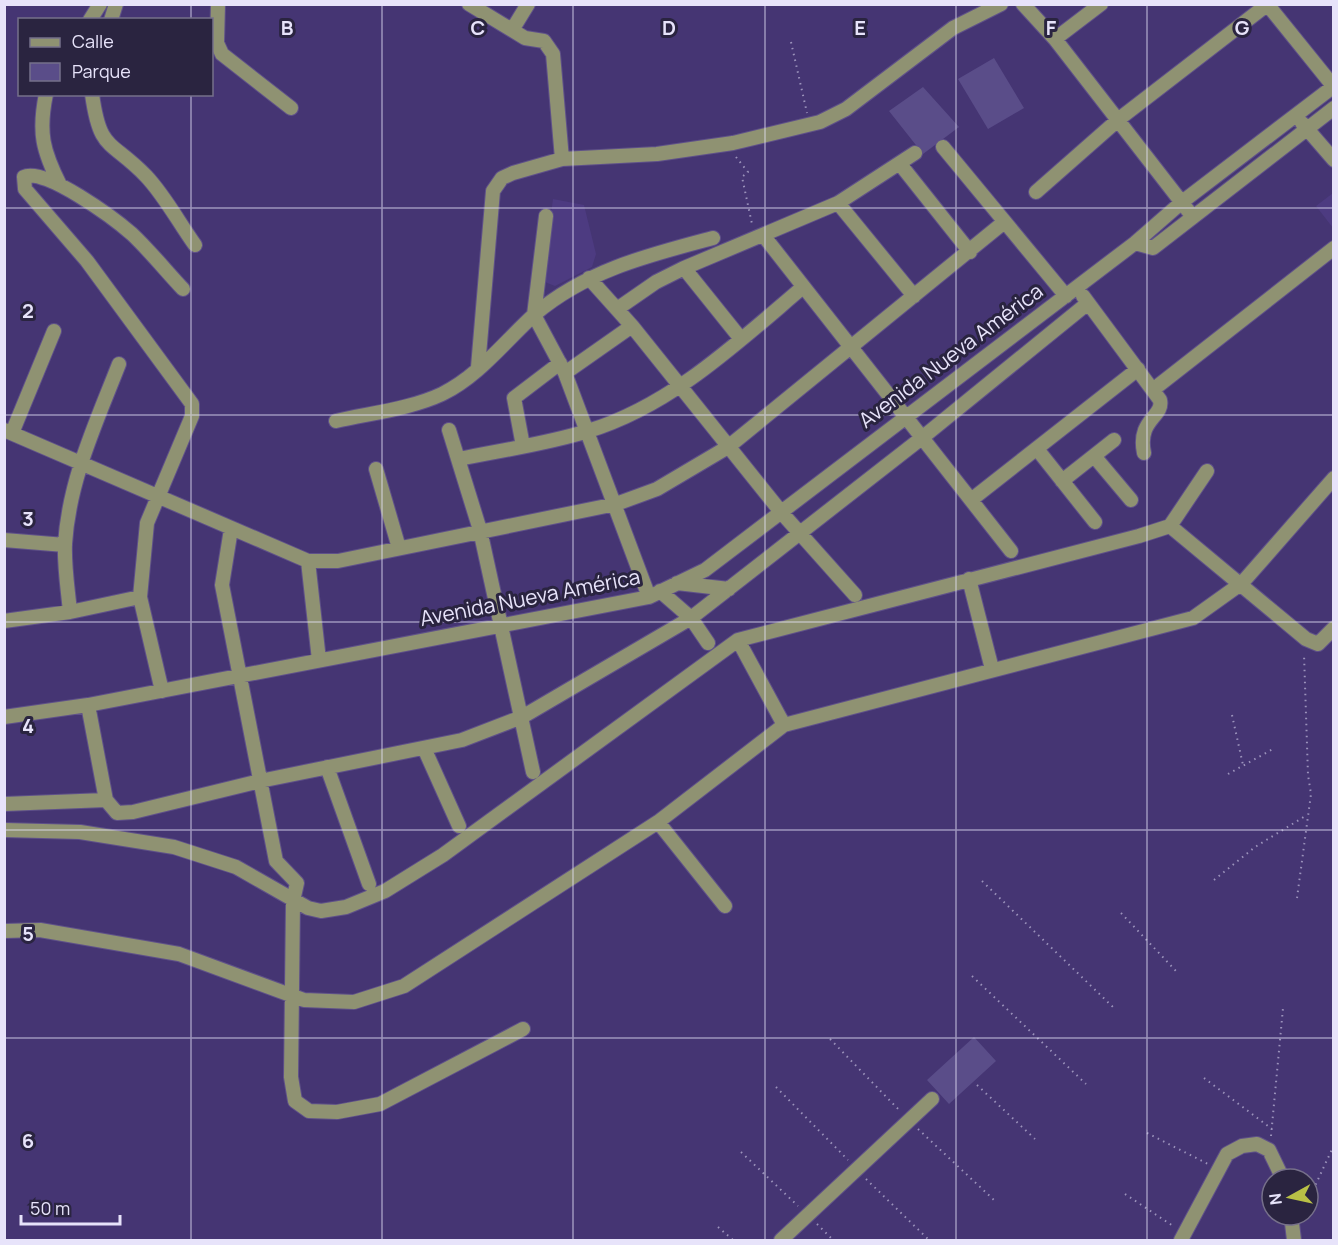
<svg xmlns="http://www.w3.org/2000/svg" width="1338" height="1245" font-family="Manrope,sans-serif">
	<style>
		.built { fill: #4d3b81 }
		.green { fill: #5a4d89 }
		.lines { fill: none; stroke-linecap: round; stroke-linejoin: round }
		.minor-casing { stroke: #5f5189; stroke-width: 16 }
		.path { stroke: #9b92bb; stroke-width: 2; stroke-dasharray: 1.5 4.5; stroke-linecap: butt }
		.minor { stroke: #8f9272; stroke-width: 14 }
		.grid { fill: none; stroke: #e7e3fa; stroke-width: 1.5; stroke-opacity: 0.55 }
		.labels { text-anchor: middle; stroke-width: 6; stroke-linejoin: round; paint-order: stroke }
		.street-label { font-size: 21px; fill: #e7e3fa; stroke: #2a2440 }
		.grid-label { font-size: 20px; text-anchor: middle; font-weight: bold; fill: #e7e3fa; stroke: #2a2440; stroke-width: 6; stroke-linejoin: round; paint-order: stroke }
	</style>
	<rect width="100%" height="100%" fill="#453573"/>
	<!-- built -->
	<path class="built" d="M1333,193V228L1316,206Z
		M553,199L584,205L596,254L592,267L555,286L542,281Z"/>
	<!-- green -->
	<path class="green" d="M994,58L1024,108L988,129L958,79Z
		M923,87L959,127L923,154L889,111Z
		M974,1037L996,1061L949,1104L927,1080Z"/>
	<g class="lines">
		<defs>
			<path id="minor" d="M218,4L217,43L222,54L291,108
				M469,4L525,38L544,41L553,54L562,159
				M1023,4L1055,39L1193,217
				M1267,4L1334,87
				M90,20L100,4
				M111,20L116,4
				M512,30L528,4
				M1055,39L1101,4
				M46,94C38,133 43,151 60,185
				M92,94C100,152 110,139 146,176C165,196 179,223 195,245
				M1302,123L1334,160
				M943,147L1066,296
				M900,164L970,252
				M1036,192L1119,119L1268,4
				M838,203L914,296
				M546,216L534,315L565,373L649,597
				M763,235L1011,551
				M1135,243L1153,248L1334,108
				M684,268L741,339
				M589,278L632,326L781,512L855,595
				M1083,296L1160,400C1164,417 1137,419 1144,453
				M617,309L656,282L684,268L838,203L915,153
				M478,367L493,191L502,178L513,173L562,159L657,154L733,143L820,122L846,109L953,28L1001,4
				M565,373L632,326
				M1159,385L1334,248
				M336,421C371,413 410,409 442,394C479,376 505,341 535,314C587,270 649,255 713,238
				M4,430L308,561H338L616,504L657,489L728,447L1003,223
				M449,430L480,530L533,772
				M12,433L54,331
				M523,446L514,398L560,363
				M1037,449L1095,522
				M1094,456L1131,500
				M459,459C502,450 546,444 588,431C671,406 738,342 803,287
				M376,469L399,548
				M1062,481L1114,440
				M971,500L1138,369
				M1170,526L1306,639L1318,644L1334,628
				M231,529L222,585L276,861L297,883L293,901L291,1077L295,1101L309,1111L337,1112L380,1104L523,1029
				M4,540L65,545
				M308,561L319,660
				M969,579L992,669
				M677,583L729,589
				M660,591L691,618L708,643
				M70,612C68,590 64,566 65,544C69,480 96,423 119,364
				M4,621L70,612L140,597
				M738,640L784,725
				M162,691L140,597L147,523L192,416V404L87,261L25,189L24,177C44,166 116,220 132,234C150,251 166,271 183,289
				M88,705L106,800L117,813L133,812L260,781L462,740L522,717L691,618L923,437L1088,303
				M4,717L88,705L649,597L705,570L1135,243L1182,202L1334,86
				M424,748L459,826
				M327,767L369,884
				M4,804L106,800
				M658,822L725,906
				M4,830L80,832L174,847L236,867L308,908L321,911L346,907L385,891L443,855L738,640L1139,536L1170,526L1207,471
				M4,931L40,930L179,954L304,1000L354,1002L404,986L658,822L784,725L1193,618L1242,583L1334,478
				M1291,1215L1294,1240
				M781,1240L932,1099
				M1181,1240L1227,1154L1242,1146L1257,1144L1269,1150L1283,1179"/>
		</defs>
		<!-- minor casing -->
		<use href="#minor" class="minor-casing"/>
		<!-- path -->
		<path class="path" d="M791,42L807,113
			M736,157L748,172L742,177L752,224
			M1232,715L1243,765
			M1228,774L1273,749
			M1214,880L1255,847L1307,815
			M982,881L1115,1009
			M1297,898L1311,794L1308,775L1304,654
			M1121,913L1176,971
			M972,976L1086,1084
			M830,1039L901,1112
			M1204,1078L1272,1129
			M977,1085L1035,1139
			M776,1087L848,1160
			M918,1129L994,1200
			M1147,1133L1208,1164
			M1271,1136L1283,1008
			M741,1152L798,1206
			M866,1179L929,1240
			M1125,1194L1173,1226
			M1308,1201L1334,1145
			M817,1224L833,1240
			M718,1227L733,1240"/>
		<!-- minor -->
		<use href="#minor" class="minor"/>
	</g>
	<!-- grid -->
	<path class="grid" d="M191,4V20M382,4V1240M573,4V1240M765,4V1240M956,4V1240M1147,4V1240M191,94V1240M4,208H1334M4,415H1334M4,622H1334M4,830H1334M4,1038H1334"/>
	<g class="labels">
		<!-- street labels -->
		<g class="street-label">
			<text transform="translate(951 356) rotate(-37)" y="7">Avenida Nueva América</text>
			<text transform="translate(530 598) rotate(-11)" y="7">Avenida Nueva América</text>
		</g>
	</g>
	<g class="grid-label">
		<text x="287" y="35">B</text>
		<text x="478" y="35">C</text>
		<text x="669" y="35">D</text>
		<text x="860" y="35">E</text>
		<text x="1051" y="35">F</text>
		<text x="1242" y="35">G</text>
		<text x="28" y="318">2</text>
		<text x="28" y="526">3</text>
		<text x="28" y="733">4</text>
		<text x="28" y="941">5</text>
		<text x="28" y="1148">6</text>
	</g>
	<!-- border -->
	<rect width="1338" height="1245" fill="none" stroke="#e7e3fa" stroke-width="12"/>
	<!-- legend -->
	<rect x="18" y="18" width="195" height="78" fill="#2a2440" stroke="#76708a" stroke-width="1.5"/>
	<rect x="30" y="38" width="30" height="9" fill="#8f9272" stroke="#76708a" stroke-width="1.5"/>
	<text x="72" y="48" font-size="18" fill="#e7e3fa">Calle</text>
	<rect x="30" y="63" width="30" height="18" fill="#5a4d89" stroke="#76708a" stroke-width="1.5"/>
	<text x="72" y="78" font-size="18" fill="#e7e3fa">Parque</text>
	<!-- north arrow -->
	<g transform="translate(1290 1197) rotate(262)"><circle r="28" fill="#2a2440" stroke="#76708a" stroke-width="1.5"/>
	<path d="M0-4.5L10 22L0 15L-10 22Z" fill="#b9c046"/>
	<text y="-9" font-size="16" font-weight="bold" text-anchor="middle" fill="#e7e3fa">N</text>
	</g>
	<!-- scale -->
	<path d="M21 1215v9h99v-9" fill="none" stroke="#e7e3fa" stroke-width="3"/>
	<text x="30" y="1215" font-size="18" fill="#e7e3fa" stroke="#2a2440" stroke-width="4.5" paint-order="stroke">50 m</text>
</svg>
